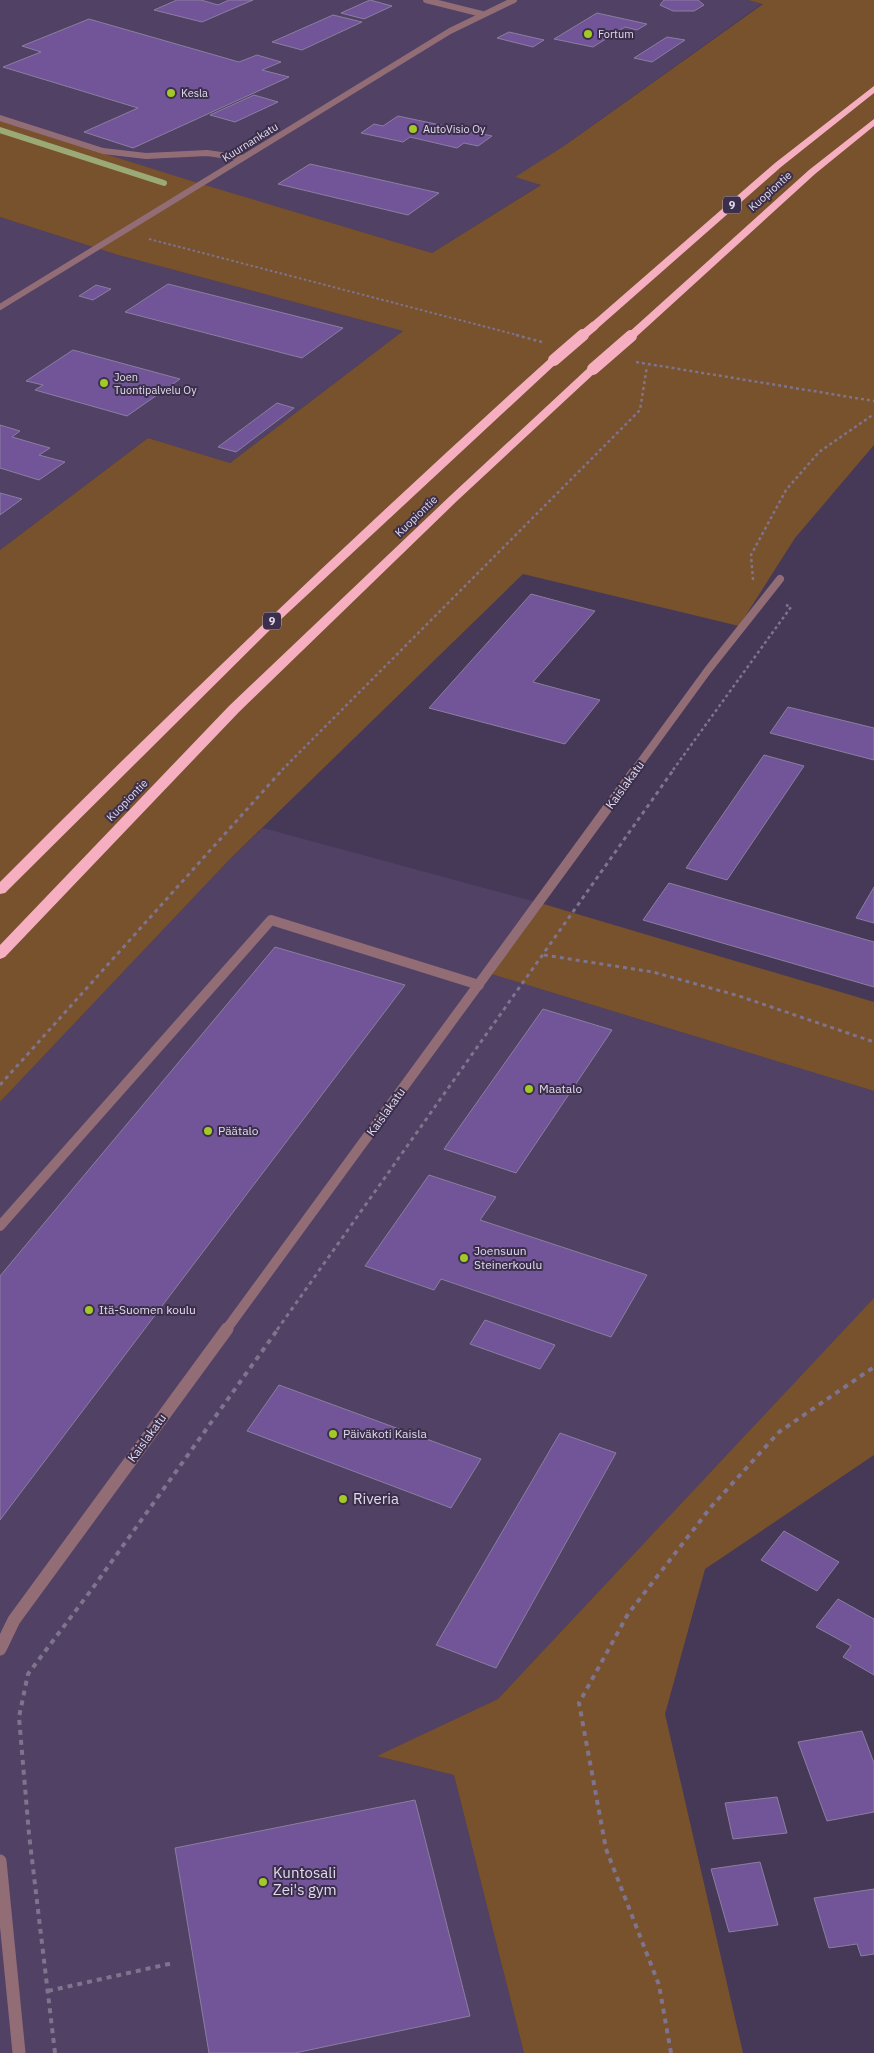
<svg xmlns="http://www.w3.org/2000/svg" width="874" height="2053" font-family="'IBM Plex Sans',sans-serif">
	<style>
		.built { fill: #504165 }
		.green { fill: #78512d }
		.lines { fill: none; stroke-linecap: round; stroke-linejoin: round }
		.stream { stroke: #9ba977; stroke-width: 6 }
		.building { fill: #725598; stroke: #8b7e9f }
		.path-far3 { stroke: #7f748d; stroke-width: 2; stroke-dasharray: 2.5 2.5; stroke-linecap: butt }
		.path-far2 { stroke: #7f748d; stroke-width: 2.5; stroke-dasharray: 3 3; stroke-linecap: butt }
		.path-far1 { stroke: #7f748d; stroke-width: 3; stroke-dasharray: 4 4; stroke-linecap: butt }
		.path { stroke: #7f748d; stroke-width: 4; stroke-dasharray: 5 5; stroke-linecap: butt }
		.service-far1 { stroke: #926d76; stroke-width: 6 }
		.service { stroke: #926d76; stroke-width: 10 }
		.minor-far3 { stroke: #926d76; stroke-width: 6 }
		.minor-far2 { stroke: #926d76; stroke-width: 8 }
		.minor-far1 { stroke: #926d76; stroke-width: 10 }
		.minor { stroke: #926d76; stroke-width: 13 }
		.tertiary { stroke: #926d76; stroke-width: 6 }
		.motorway { fill: #f6afc0; fill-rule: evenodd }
		.motorway-bridge-far1 { stroke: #f6afc0; stroke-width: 9 }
		.motorway-bridge { stroke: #f6afc0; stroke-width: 12 }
		.poi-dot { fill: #a3c927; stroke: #3b2f4c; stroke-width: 2 }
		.labels { text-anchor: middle; stroke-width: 4; stroke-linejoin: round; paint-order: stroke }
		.far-poi-label { font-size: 11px; fill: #e2dbed; stroke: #3b2f4c; text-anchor: start }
		.far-street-label { font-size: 11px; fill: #e2dbed; stroke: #3b2f4c }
		.shield { fill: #3b2f4c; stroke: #b0a7bd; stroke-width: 1 }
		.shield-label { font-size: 11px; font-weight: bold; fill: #e2dbed }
		.street-label { font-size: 12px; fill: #e2dbed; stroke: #3b2f4c }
		.poi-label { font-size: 12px; fill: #e2dbed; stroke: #3b2f4c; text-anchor: start }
		.near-poi-label { font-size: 15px; fill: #e2dbed; stroke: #3b2f4c; text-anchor: start }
	</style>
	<rect width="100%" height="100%" fill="#463957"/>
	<!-- built -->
	<path class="built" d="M0,0H748L763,3L564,146L516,177L542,184L432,253L197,183L0,121Z
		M0,217L118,255L403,331L230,463L148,438L0,550Z
		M263,828L540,903L488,973L874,1091V1299L498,1699L378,1756L454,1775L524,2053H0V1102L229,860Z"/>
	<!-- green -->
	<path class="green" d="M748,0H874V445L795,538L739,626L523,574L229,860L0,1102V550L148,438L230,463L403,331L118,255L0,217V121L198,183L432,253L541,185L515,177L564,146L763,4Z
		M540,903L874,1002V1091L488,973Z
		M874,1298V1455L705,1569L665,1714L743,2053H524L454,1775L377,1756L498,1699Z"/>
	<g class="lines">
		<!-- stream -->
		<path class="stream" d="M0,130L164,183"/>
	</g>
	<!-- building -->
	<path class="building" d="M177,0H201L218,5L229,0H253L202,22L154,10Z
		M370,0L392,6L364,19L341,13Z
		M664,0H698L704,5L694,11H673L660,5Z
		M597,13L647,24L637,30L625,27L593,47L554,39Z
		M333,15L362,22L302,50L272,42Z
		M89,19L239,62L257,55L281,62L262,70L289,77L133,148L84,132L138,108L3,67L41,52L22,46Z
		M509,32L544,40L533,47L497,38Z
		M667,37L685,40L652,62L634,58Z
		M254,95L278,102L235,122L210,115Z
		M398,116L492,136L478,146L464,143L457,148L410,137L403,142L361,133L374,124L383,126Z
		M310,164L439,193L408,215L278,184Z
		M168,284L343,328L302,358L125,312Z
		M96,285L111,289L93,300L79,296Z
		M73,350L180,379L127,416L35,390L43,385L26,381Z
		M277,403L294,408L236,452L218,447Z
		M0,425L20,431L12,437L50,448L39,455L65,462L39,480L0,468Z
		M0,493L22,499L0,515Z
		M531,594L595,611L533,682L600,700L565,744L429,708Z
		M788,707L874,728V760L770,733Z
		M764,755L804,766L727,880L686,868Z
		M669,883L874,942V987L643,920Z
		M874,887V923L856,918Z
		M275,947L405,985L0,1520V1276Z
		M543,1009L612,1030L516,1173L444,1149Z
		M429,1175L496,1197L480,1220L647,1275L611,1337L441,1279L434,1290L365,1266Z
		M485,1320L555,1345L540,1369L470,1344Z
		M279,1385L481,1459L451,1508L247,1431Z
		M560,1433L616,1453L496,1668L436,1645Z
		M784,1531L839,1562L817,1591L761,1560Z
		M838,1599L874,1619V1675L843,1657L851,1646L816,1627Z
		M862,1731L874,1763V1812L827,1821L798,1742Z
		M777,1797L787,1833L733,1839L725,1803Z
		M415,1800L470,2016L295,2053H209L175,1848Z
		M760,1862L778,1925L729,1932L711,1869Z
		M874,1889V1954L861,1956L857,1944L829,1948L814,1898Z"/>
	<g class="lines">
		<!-- path-far3 -->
		<path class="path-far3" d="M149,239L521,336"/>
		<!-- path-far2 -->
		<path class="path-far2" d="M516,335L542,342
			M636,362L874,401
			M753,580L751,555L786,490L819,452L874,414
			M282,770L640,410L647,366
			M673,770L791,607L786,605"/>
		<!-- path-far1 -->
		<path class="path-far1" d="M544,955L653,972L739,996L874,1042
			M0,1085L283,769
			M277,1330L674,769"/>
		<!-- path -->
		<path class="path" d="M48,1991L173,1963
			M55,2053L29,1834L19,1717L28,1674L92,1589L278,1329
			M671,2053L659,1985L606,1849L579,1703L628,1614L711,1507L779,1432L874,1367"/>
		<!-- service-far1 -->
		<path class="service-far1" d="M0,118L103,151L146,156L207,153L242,158"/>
		<!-- service -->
		<path class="service" d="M0,1226L271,920L479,985"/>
		<!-- minor-far3 -->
		<path class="minor-far3" d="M426,0L482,14"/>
		<!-- minor-far2 -->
		<path class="minor-far2" d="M635,770L708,670L780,579"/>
		<!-- minor-far1 -->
		<path class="minor-far1" d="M226,1330L636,769"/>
		<!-- minor -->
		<path class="minor" d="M0,1649L14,1620L227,1329
			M0,1861L19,2053"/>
		<!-- tertiary -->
		<path class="tertiary" d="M0,307L450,31L514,0"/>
		<!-- motorway -->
		<path class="motorway" d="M874,86V93L781,167L598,328H590V324L775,163Z
			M874,119V126L815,174L635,338H627V334L809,170Z
			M554,357L559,360L558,362L277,623L5,893L0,894V882C179,702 362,528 550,358Z
			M593,366L597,367V371L458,500L239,712L5,957L0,959V945L229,706L450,496L589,367Z"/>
		<!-- motorway-bridge-far1 -->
		<path class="motorway-bridge-far1" d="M582,336L594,326"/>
		<!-- motorway-bridge -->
		<path class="motorway-bridge" d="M554,360L583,335
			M593,369L631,336"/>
	</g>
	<!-- markers -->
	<g class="poi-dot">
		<circle cx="588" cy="34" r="5"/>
		<circle cx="171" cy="93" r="5"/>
		<circle cx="413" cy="129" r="5"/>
		<circle cx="104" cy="383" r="5"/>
		<circle cx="529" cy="1089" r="5"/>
		<circle cx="208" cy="1131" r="5"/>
		<circle cx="464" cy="1258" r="5"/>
		<circle cx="89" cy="1310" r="5"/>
		<circle cx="333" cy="1434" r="5"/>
		<circle cx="343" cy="1499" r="5"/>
		<circle cx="263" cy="1882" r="5"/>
	</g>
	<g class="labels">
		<!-- far-poi labels -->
		<g class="far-poi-label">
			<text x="598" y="38">Fortum</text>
			<text x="181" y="97">Kesla</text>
			<text x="423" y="133">AutoVisio Oy</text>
			<text x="114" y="381">Joen<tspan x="114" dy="13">Tuontipalvelu Oy</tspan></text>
		</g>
		<!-- far-street labels -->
		<g class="far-street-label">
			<text transform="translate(250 142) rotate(-32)" y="4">Kuurnankatu</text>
			<text transform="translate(770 191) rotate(-42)" y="4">Kuopiontie</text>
			<text transform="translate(416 516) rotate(-44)" y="4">Kuopiontie</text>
			<text transform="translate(127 800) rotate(-46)" y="4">Kuopiontie</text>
		</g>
		<!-- shield labels -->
		<g class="shield">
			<rect x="723" y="196.5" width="18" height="17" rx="4"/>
			<rect x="263" y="612.5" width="18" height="17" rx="4"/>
		</g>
		<g class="shield-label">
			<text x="732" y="209">9</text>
			<text x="272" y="625">9</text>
		</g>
		<!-- street labels -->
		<g class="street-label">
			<text transform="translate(625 785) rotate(-54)" y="4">Kaislakatu</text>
			<text transform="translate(386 1112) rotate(-54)" y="4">Kaislakatu</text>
			<text transform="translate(147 1438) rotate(-54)" y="4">Kaislakatu</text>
		</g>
		<!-- poi labels -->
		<g class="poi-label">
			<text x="539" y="1093">Maatalo</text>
			<text x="218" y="1135">Päätalo</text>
			<text x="474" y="1255">Joensuun<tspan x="474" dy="14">Steinerkoulu</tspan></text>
			<text x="99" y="1314">Itä-Suomen koulu</text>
			<text x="343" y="1438">Päiväkoti Kaisla</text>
		</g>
		<!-- near-poi labels -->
		<g class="near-poi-label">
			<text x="353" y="1504">Riveria</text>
			<text x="273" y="1878">Kuntosali<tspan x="273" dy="17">Zei's gym</tspan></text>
		</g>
	</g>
</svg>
